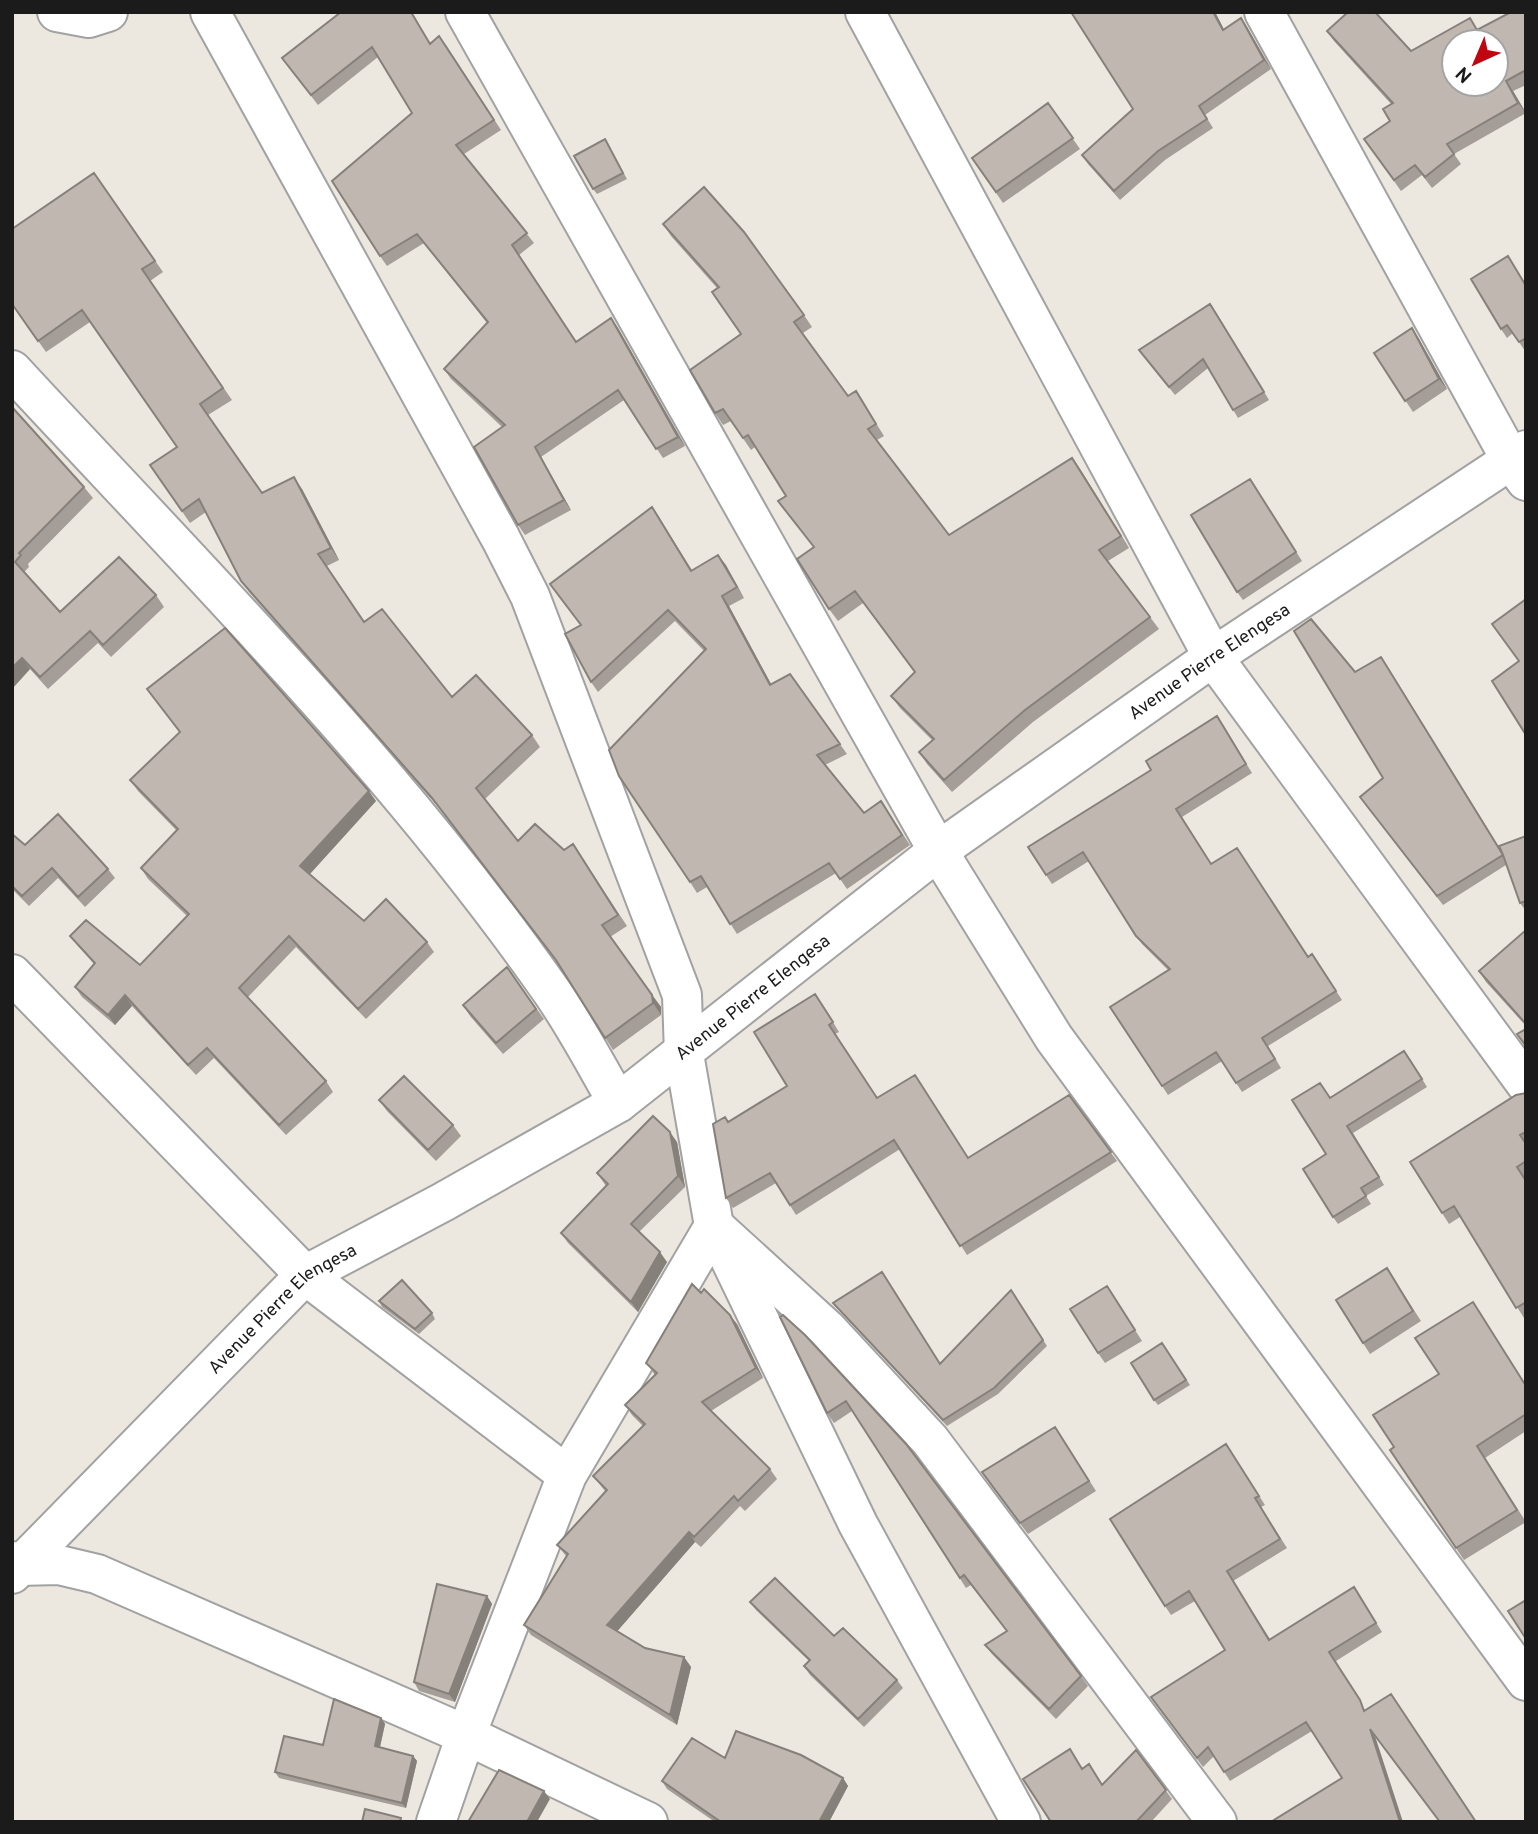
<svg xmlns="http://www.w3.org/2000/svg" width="1538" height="1834" font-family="Overpass,sans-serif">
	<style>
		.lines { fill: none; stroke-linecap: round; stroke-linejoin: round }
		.minor-casing { stroke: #a2a2a2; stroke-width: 42 }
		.minor { stroke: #fff; stroke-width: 38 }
		.wall { fill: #a59d97 }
		.shaded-wall { fill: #86807b }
		.building { fill: #c0b7b0; stroke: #86807b; stroke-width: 2; fill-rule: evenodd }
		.labels { text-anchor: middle; stroke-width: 7; stroke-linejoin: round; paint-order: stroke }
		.street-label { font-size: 18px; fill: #1b1b1b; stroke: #fff }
	</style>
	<rect width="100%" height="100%" fill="#ece8e0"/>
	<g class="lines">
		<defs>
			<g id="minor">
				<path d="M57,12L89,18L108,12"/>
				<path d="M210,12L501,539L530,596L682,995L684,1054L714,1226L858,1524L1021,1822"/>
				<path d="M465,12L938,851L1054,1038L1526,1681"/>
				<path d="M865,12L1213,657L1526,1084"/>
				<path d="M1264,12L1511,460L1526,481"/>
				<path d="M12,370C196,569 391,763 547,985C574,1022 595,1064 618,1103"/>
				<path d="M12,974L305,1275L567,1475"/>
				<path d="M12,1561L18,1566L59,1565L97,1574L466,1735L648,1822"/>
				<path id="s1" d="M12,1574L305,1275L443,1202L618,1103L938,851L1213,657L1526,450"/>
				<path d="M436,1822L466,1735L567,1475L714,1226L827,1329L930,1440L1217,1822"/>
			</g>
		</defs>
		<!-- minor casing -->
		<use href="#minor" class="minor-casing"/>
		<!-- minor -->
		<use href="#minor" class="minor"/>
	</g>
	<!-- wall -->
	<path class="wall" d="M341,12L431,43L446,45L501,130L464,154L534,243L519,255L576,342L611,318L618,328L685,446L663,458L624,400L541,457L571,510L525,535L518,525L502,427L451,379L444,369L487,323L424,243L387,266L380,256L412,113L378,57L318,105L282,58Z
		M1215,12L1224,30L1241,18L1247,27L1271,69L1205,115L1213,128L1165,160L1120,200L1088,164L1082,155L1133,109Z
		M1526,12V85L1513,91L1526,113L1454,154L1461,164L1432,188L1422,175L1401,191L1364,139L1390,121L1391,104L1334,41L1327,31L1411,51L1479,30Z
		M1048,103L1080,149L1003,203L972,158Z
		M608,145L627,179L597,194L593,189Z
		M94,173L163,272L150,281L232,400L208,415L262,493L302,489L339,560L327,566L364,621L452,697L532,735L540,747L485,799L518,841L564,850L573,844L627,926L610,937L661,1007V1015L613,1050L560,966L441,810L249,592L241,581L206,512L190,523L150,465L177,447L90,322L46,352L12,304Z
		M663,224L804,315L812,327L803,333L848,396L856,391L884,436L877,440L949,535L1072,458L1129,548L1108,561L1159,629L1033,722L952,792L927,764L919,752L933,741L900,708L891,696L915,673L863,603L838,621L829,609L814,547L778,501L786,496L755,447L751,450L731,421L723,425L715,413L741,334L717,288L671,236Z
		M1508,256L1526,285L1525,351L1513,333L1507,338L1501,329Z
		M1215,311L1269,400L1238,418L1208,368L1175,395L1139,350Z
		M1412,328L1419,339L1447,389L1413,412L1374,353Z
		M12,407L84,487L93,498L28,564L29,567L24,572L60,612L156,595L164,607L111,657L98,643L48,689L30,669L12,689Z
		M1250,479L1302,561L1243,600L1237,592Z
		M652,507L692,570L718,555L744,598L729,606L771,684L790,674L847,754L825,765L864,813L881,801L910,845L847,889L836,873L737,934L707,887L697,893L690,882L704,651L675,621L598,692L591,682L580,625Z
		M1381,657L1502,852L1526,836V911L1520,903L1506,865L1443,905L1360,797L1383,778L1355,672Z
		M147,689L376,801L310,874L364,921L427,942L434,952L366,1019L296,947L247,998L326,1081L333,1092L286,1135L214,1058L196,1075L132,1006L115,1025L82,997L75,987L94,964L78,946L70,936L140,965L187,916L148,879L141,868L177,831L138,791L130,780L180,732Z
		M1223,725L1252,773L1182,817L1211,864L1308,957L1312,954L1342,1000L1268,1046L1281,1068L1242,1092L1222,1061L1168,1095L1110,1007L1168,970L1142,944L1089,861L1052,884L1046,875L1151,770Z
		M12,834L25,845L108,869L115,878L85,907L58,878L29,906L12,889Z
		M1526,930V1026L1486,982L1479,971Z
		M507,967L544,1019L503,1054L470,1016L463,1005Z
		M822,1004L839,1032L835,1034L877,1098L968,1158L1069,1095L1117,1161L967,1255L900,1149L796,1215L776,1183L733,1208L726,1198L729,1121L787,1086Z
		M1410,1059L1427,1087L1353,1133L1384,1185L1366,1196L1371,1204L1338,1224L1333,1217L1326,1154L1330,1097Z
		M1526,1093V1176L1524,1177L1526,1180V1317L1524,1318L1460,1217L1449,1224L1442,1213Z
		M379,1100L453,1125L461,1136L436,1161L387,1111Z
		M677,1142L685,1187L639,1232L667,1262L638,1312L568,1243L561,1233L606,1186L597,1173Z
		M1387,1268L1421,1321L1370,1354L1363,1343Z
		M1107,1286L1142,1341L1105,1363L1098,1353Z
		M1011,1290L1047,1346L998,1394L947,1426L837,1308L833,1303L940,1363Z
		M379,1301L432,1313L435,1319L419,1334L382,1307Z
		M1481,1314L1526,1385V1431L1485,1458L1526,1522L1464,1560L1390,1450L1394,1447L1439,1374Z
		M780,1317L1081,1676L1088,1686L1056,1719L992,1654L985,1645L1007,1631L971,1585L966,1588L852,1411L834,1423L827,1413Z
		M737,1324L763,1378L711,1411L770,1469L777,1479L745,1511L740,1506L701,1547L695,1542L617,1631L645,1648L684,1657L691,1667L677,1725L531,1635L524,1625L566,1556L557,1545L605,1491L593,1476L643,1426L632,1415L625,1405L655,1375L646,1363Z
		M1162,1343L1190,1385L1158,1405L1154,1400Z
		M1055,1427L1096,1491L1028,1534L989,1483Z
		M1226,1444L1265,1505L1261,1507L1287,1548L1233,1581L1270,1639L1354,1587L1382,1632L1336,1661L1376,1739L1342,1778L1312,1731L1230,1781L1214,1756L1203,1767L1151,1697L1225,1650L1195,1601L1171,1615L1165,1606Z
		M487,1596L492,1604L455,1702L419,1691L414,1682Z
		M750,1602L834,1636L897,1680L903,1688L864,1727L810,1675L804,1666L809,1661L756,1610Z
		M381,1718L385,1724L380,1747L413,1756L417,1761L406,1808L279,1778L275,1772L323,1745Z
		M1070,1749L1082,1768L1102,1784L1136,1750L1172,1799L1151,1822H1051Z
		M725,1758L843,1778L848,1786L829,1822H715L667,1789L662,1781Z"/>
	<!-- shaded-wall -->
	<path class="shaded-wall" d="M1213,12H1215L1229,39L1223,30Z
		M1241,18L1247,27L1271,69L1264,60Z
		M1506,81L1513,91L1526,113L1518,103Z
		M611,318L618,328L685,446L678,437Z
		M1412,328L1419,339L1447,389L1439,379Z
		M535,447L541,457L571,510L564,500Z
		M1072,458L1080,469L1129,548L1121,536Z
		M294,477L302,489L339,560L331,548Z
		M652,507L659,517L698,581L691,571Z
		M718,555L726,565L744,598L737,587Z
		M722,596L729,606L777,695L770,685Z
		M1381,657L1387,666L1509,864L1503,855Z
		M22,658L30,669L12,689V668Z
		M369,791L376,801L308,876L300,866Z
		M125,995L132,1006L115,1025L108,1015Z
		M652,995L661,1007V1015L653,1003Z
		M670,1132L677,1142L685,1187L678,1176Z
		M660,1252L667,1262L638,1312L631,1302Z
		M730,1315L737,1324L763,1378L756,1368Z
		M689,1532L695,1542L614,1635L607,1625Z
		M487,1596L492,1604L455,1702L449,1694Z
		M684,1657L691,1667L677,1725L670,1715Z
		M381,1718L385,1724L379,1751L375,1746Z
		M1370,1729L1376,1739L1403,1822H1400Z
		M413,1756L417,1761L406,1808L402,1803Z
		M843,1778L848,1786L829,1822H819Z
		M544,1791L550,1799L537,1822H527Z"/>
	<!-- building -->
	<path class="building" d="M341,12H411L430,44L439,36L494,120L456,145L527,233L512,245L576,342L611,318L678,437L656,449L618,390L535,447L564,500L518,525L474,447L505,425L444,369L488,322L417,234L380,256L332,181L412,113L372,47L311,95L282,58Z
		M1071,12H1213L1223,30L1241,18L1264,60L1199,106L1207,119L1158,151L1114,191L1082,155L1133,109Z
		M1348,12H1375L1411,51L1470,18L1477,30L1511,12H1526V70L1506,81L1518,103L1447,144L1454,154L1425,177L1415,165L1394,180L1364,139L1390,121L1383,109L1393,103L1327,31ZM1454,42H1496V84H1454Z
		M1048,103L1073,138L996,192L972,158Z
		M605,139L623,173L593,189L574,156Z
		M94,173L155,261L142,269L223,388L200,404L262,493L294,477L331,548L318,554L364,622L382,609L452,697L476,675L532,735L476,788L518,841L535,824L564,850L573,844L618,915L602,925L652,995L653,1003L605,1038L556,960L432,798L241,581L199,499L182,511L150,465L177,447L82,310L38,341L12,304V229Z
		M704,187L744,232L804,315L794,322L848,396L856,391L876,424L868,429L949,535L1072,458L1121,536L1099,550L1150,617L1025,710L944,780L919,752L934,739L891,696L915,672L855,591L829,609L797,559L814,547L778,501L786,496L748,435L743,438L723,409L715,413L690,370L741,334L712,292L719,287L663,224Z
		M1508,256L1526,286V338L1519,342L1507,325L1501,329L1471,279Z
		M1210,304L1264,392L1233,410L1203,359L1169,387L1139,350Z
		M1412,328L1439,379L1405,401L1374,353Z
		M12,407L84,487L19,553L21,555L15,562L60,612L119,557L156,595L103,645L90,631L40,677L22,658L12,668Z
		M1250,479L1296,552L1237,592L1191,515Z
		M652,507L691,571L718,555L737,587L722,596L770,685L790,674L840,744L817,755L864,813L881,801L902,835L840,879L829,863L730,924L701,876L690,882L619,776L609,750L706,649L668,610L591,682L565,634L581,625L550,584Z
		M1526,599V735L1492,681L1519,661L1492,624Z
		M1311,619L1355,672L1381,657L1503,855L1499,846L1526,836V901L1520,903L1503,855L1437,896L1360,797L1383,778L1294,631Z
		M225,628L369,791L300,866L364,921L386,899L427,942L358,1009L289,936L239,988L326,1081L279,1125L207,1048L188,1065L125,995L108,1015L75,987L95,963L70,936L86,920L140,965L189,914L141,868L178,829L130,780L180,732L147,689Z
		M1217,716L1246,764L1176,809L1211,864L1237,848L1308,957L1312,954L1336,991L1262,1038L1275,1059L1236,1083L1216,1052L1162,1086L1110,1007L1170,969L1136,936L1083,852L1046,875L1028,847L1151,770L1146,761Z
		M58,814L108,869L78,897L52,868L22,896L12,886V834L25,845Z
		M1526,930V1024L1479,971Z
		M507,967L536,1009L496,1043L463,1005Z
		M815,994L833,1022L829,1025L877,1098L915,1075L968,1158L1069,1095L1111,1152L960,1246L894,1140L790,1205L770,1173L726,1198L713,1124L725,1117L728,1122L787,1086L754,1032Z
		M1526,1029V1046L1517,1034Z
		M1404,1051L1422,1079L1347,1126L1379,1177L1361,1188L1366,1196L1333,1217L1303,1169L1326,1154L1292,1100L1320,1083L1330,1098Z
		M404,1076L453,1125L428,1150L379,1100Z
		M1526,1093V1132L1520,1135L1526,1144V1161L1517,1167L1526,1181V1302L1516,1308L1454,1206L1442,1213L1410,1162L1516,1095Z
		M653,1116L670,1132L678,1176L631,1224L660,1252L631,1302L561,1233L608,1184L597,1173Z
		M1387,1268L1413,1311L1363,1343L1336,1300Z
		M882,1272L940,1364L1011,1290L1043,1340L994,1388L943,1420L833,1303Z
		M402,1280L432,1313L415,1329L379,1301Z
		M692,1284L701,1293L704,1289L730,1315L756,1368L702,1402L770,1469L738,1501L734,1496L694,1537L689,1532L607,1625L645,1648L684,1657L670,1715L524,1625L568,1554L557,1545L607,1490L593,1476L645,1424L625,1405L657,1373L646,1363Z
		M1107,1286L1135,1330L1098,1353L1070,1309Z
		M1473,1302L1526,1386V1414L1477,1446L1517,1510L1456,1548L1390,1450L1394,1447L1373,1415L1439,1374L1415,1338Z
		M783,1315L805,1335L906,1444L1081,1676L1049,1709L985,1645L1007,1631L964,1575L960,1578L846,1401L827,1413L780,1317Z
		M1162,1343L1186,1380L1154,1400L1131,1363Z
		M1055,1427L1089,1481L1020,1523L982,1472Z
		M1226,1444L1259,1496L1255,1498L1280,1539L1227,1571L1269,1640L1354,1587L1376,1623L1329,1652L1360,1700L1364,1711L1391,1694L1476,1822H1440L1370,1729L1400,1822H1276L1274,1820L1342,1778L1306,1722L1224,1772L1208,1747L1197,1758L1151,1697L1225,1650L1189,1591L1165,1606L1110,1519Z
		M775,1578L834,1636L843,1628L897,1680L858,1719L804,1666L810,1660L750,1602Z
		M437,1584L487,1596L449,1694L414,1682Z
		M1526,1600V1639L1508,1611Z
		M334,1699L381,1718L375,1746L413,1756L402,1803L275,1772L284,1736L323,1745Z
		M736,1731L801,1755L843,1778L819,1822H721L662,1781L692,1738L725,1758Z
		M1070,1749L1082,1769L1089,1764L1102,1785L1136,1750L1166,1790L1136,1822H1051L1023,1779Z
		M499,1770L544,1791L527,1822H468Z
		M365,1809L401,1818L400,1822H362Z"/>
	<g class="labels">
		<!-- street labels -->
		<g class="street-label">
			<text dy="6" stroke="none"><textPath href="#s1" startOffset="1514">Avenue Pierre Elengesa</textPath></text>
			<text dy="6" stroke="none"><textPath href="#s1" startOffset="947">Avenue Pierre Elengesa</textPath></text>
			<text dy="6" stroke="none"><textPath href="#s1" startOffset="380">Avenue Pierre Elengesa</textPath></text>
		</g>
	</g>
	<!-- border -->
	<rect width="1538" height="1834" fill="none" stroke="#1b1b1b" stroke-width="28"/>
	<!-- north arrow -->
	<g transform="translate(1475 63) rotate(224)"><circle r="33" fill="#ffffff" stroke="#a4a4a4" stroke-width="2"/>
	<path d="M0-5L12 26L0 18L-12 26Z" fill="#bf0611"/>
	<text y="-10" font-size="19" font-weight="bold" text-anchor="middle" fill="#1b1b1b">N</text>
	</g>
</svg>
